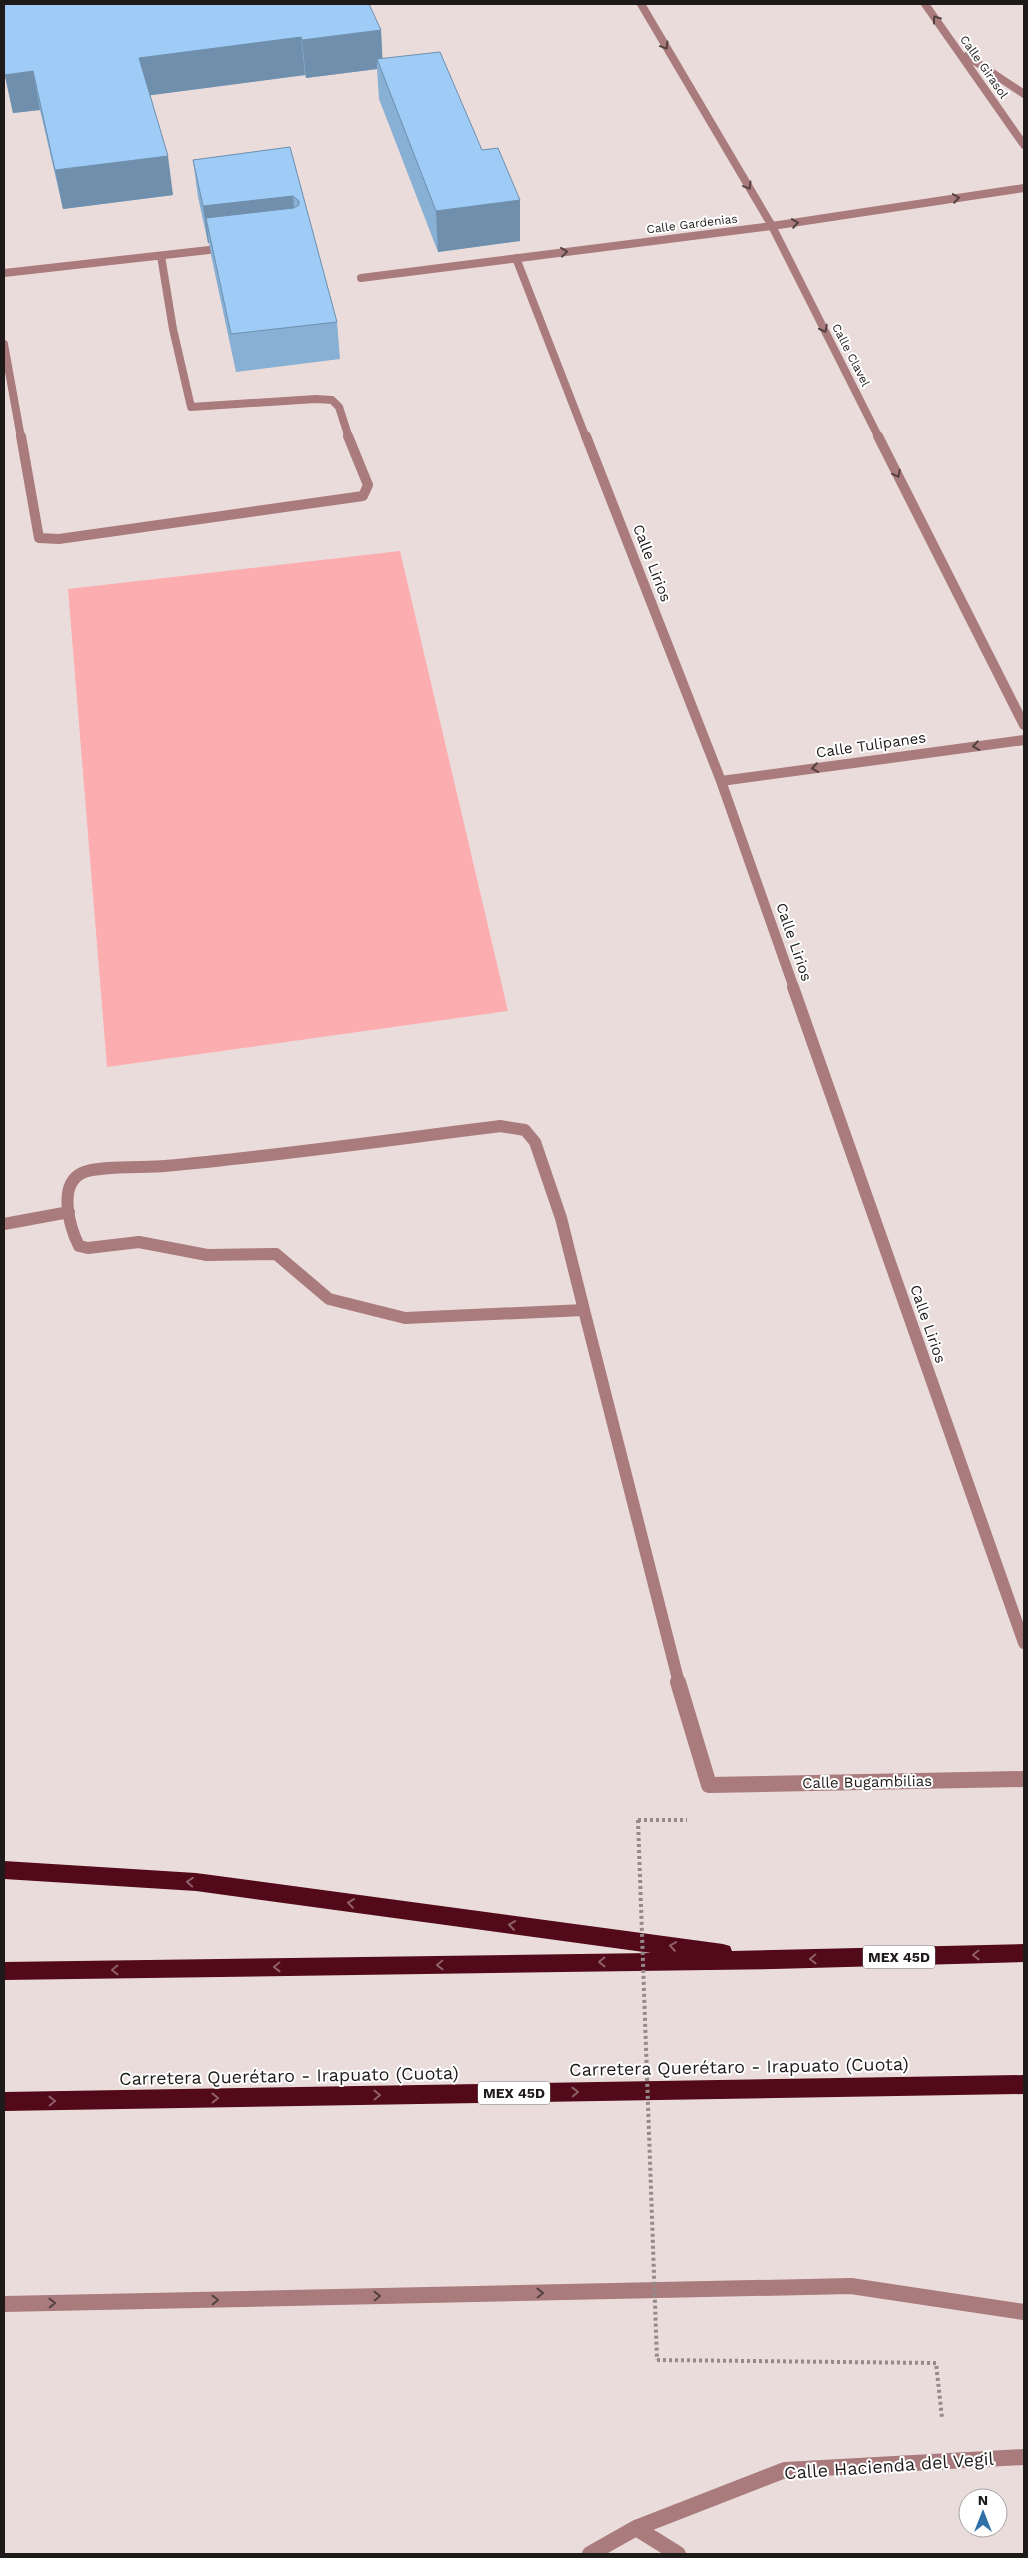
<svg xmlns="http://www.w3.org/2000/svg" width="1028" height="2558" font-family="'Work Sans',sans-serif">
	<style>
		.green { fill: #fcadb0 }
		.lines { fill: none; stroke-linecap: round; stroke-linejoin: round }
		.path { stroke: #948a8a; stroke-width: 4; stroke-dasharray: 3 3; stroke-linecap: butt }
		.minor-far3 { stroke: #a97b7c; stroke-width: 8 }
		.minor-far2 { stroke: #a97b7c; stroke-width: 10 }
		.minor-far1 { stroke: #a97b7c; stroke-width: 12 }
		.minor { stroke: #a97b7c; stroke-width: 16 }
		.highway { fill: #520918; fill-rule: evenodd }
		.path-bridge { stroke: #948a8a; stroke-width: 4; stroke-dasharray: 3 3; stroke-linecap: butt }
		.wall { fill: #88afd4 }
		.shaded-wall { fill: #6f8fac }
		.building { fill: #9eccf6; stroke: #6f8fac }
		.oneway { stroke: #564141 }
		.oneway2 { stroke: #8f5f69 }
		.labels { text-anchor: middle; stroke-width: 4; stroke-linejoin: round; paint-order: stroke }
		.far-street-label { font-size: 12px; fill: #1f1a1a; stroke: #fff }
		.shield { fill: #fff; stroke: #625f5f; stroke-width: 1 }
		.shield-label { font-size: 14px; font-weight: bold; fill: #1f1a1a }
		.street-label { font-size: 15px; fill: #1f1a1a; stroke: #fff }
		.near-street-label { font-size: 18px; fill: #1f1a1a; stroke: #fff }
	</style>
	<rect width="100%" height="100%" fill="#ebdcdc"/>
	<!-- green -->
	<path class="green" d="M400,551L508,1011L107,1067L68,589Z"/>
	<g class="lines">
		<!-- path -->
		<path class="path" d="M638,1820H687
			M657,2360L936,2363L942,2418"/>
		<!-- minor-far3 -->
		<path class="minor-far3" d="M641,4L772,226L879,438
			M925,4L1024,145
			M967,56L1024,94
			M161,256L173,329L191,407L316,399L332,400L339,407L349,438
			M516,258L586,438
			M4,273L227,248
			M361,278L772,226L1024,188
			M4,344L21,438"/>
		<!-- minor-far2 -->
		<path class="minor-far2" d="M21,436L39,538L59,539L363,496L368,485L348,436
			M586,436L721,781L794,988
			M878,436L1024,725
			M721,781L1024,740"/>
		<!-- minor-far1 -->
		<path class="minor-far1" d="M793,987L1024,1643
			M500,1126L525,1130L535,1142L561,1218L584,1310L405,1318L329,1299L276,1254L207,1255L139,1242L88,1248L79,1246C70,1228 57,1185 82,1173C98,1165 146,1168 165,1166C277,1156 389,1140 500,1126Z
			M4,1224L69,1212
			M584,1310L679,1683"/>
		<!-- minor -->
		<path class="minor" d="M678,1682L709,1785L1024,1779
			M4,2304L851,2286L1024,2312
			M636,2528L678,2554
			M590,2554L636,2528L785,2470L1024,2457"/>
		<!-- highway -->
		<path class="highway" d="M4,1861L196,1873L723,1944L730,1946L732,1951L1024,1944V1962L774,1969L4,1980V1962L651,1953L196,1891L4,1879Z
			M1024,2075V2094L4,2111V2092Z"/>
		<!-- path-bridge -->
		<path class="path-bridge" d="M638,1820L657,2360"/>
	</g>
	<!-- wall -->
	<path class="wall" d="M4,4L381,30L382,58L520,241L438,252L379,99L377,69L306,78L305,75L150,95L173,195L63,209L40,110L13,113L4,72Z
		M290,147L337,322L340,359L236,372L211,255L209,243H208L198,197L193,160Z"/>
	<!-- shaded-wall -->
	<path class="shaded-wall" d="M381,30L383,69L377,59V69L306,78L302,40Z
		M301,37L305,75L145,96L139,58Z
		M33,71L40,110L13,113L5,75Z
		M168,156L173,195L63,209L55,170Z
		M293,196L296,233L206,218L209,243H208L203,206Z
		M520,200V241L438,252L436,211Z"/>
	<!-- building -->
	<path class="building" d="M4,4H369L381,30L302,40L301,37L139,58L168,156L55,170L33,71L5,75L4,69Z
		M440,52L482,150L498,148L520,200L436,211L377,59Z
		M290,147L337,322L231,334L206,218L294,208L299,205V201L293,196L203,206L193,160Z"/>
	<!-- one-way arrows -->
	<defs><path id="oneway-chevron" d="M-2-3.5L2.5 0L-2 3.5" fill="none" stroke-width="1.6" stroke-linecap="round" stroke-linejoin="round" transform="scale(1.25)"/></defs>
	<g class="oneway">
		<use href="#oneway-chevron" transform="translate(936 19) rotate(-126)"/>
		<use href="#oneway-chevron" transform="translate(665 46) rotate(59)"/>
		<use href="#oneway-chevron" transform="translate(748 186) rotate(59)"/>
		<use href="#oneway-chevron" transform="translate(956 198) rotate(-9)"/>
		<use href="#oneway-chevron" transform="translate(795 223) rotate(-9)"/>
		<use href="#oneway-chevron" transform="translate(564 252) rotate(-7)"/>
		<use href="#oneway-chevron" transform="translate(824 329) rotate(63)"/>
		<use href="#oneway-chevron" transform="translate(897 474) rotate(63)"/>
		<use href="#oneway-chevron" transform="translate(976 746) rotate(172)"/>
		<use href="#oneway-chevron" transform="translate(815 768) rotate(172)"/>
		<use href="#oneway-chevron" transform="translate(540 2293) rotate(-1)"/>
		<use href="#oneway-chevron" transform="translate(377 2296) rotate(-1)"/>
		<use href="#oneway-chevron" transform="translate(215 2300) rotate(-1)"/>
		<use href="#oneway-chevron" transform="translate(52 2303) rotate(-1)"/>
	</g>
	<g class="oneway2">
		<use href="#oneway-chevron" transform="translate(190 1882) rotate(-176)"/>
		<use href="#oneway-chevron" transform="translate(351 1903) rotate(-172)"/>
		<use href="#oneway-chevron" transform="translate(512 1925) rotate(-172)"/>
		<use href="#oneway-chevron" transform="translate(673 1946) rotate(-172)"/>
		<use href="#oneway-chevron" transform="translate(976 1955) rotate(179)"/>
		<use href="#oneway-chevron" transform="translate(813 1959) rotate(179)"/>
		<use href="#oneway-chevron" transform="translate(602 1962) rotate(179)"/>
		<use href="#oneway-chevron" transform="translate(440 1965) rotate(179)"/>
		<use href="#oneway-chevron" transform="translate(277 1967) rotate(179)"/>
		<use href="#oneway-chevron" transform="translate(115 1970) rotate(179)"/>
		<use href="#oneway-chevron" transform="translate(575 2092) rotate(-1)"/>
		<use href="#oneway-chevron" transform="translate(377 2095) rotate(-1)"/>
		<use href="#oneway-chevron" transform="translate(215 2098) rotate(-1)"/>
		<use href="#oneway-chevron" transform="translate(52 2101) rotate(-1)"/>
	</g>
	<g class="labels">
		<!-- far-street labels -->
		<g class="far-street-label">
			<text transform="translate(984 67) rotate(55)" y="4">Calle Girasol</text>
			<text transform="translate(692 224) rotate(-7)" y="4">Calle Gardenias</text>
			<text transform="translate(851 355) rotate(63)" y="4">Calle Clavel</text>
		</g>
		<!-- shield labels -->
		<g class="shield">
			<rect x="863" y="1945.5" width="72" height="23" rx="4"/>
			<rect x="478" y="2081.5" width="72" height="23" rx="4"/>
		</g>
		<g class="shield-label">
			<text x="899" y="1962">MEX 45D</text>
			<text x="514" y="2098">MEX 45D</text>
		</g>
		<!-- street labels -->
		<g class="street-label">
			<text transform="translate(652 563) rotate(69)" y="5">Calle Lirios</text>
			<text transform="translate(871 745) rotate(-8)" y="5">Calle Tulipanes</text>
			<text transform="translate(794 942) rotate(71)" y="5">Calle Lirios</text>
			<text transform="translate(928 1324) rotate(71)" y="5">Calle Lirios</text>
			<text transform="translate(867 1782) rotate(-1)" y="5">Calle Bugambilias</text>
		</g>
		<!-- near-street labels -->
		<g class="near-street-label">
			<text transform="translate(739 2067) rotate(-1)" y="6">Carretera Querétaro - Irapuato (Cuota)</text>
			<text transform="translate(289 2076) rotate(-1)" y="6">Carretera Querétaro - Irapuato (Cuota)</text>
			<text transform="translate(889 2466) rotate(-4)" y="6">Calle Hacienda del Vegil</text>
		</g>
	</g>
	<!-- border -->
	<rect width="1028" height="2558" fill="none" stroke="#1f1a1a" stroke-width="10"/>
	<!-- north arrow -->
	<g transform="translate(983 2513)"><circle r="24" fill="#ffffff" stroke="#a5a3a3"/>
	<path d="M0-4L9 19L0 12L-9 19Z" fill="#3072a8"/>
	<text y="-8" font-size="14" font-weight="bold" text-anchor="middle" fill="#1f1a1a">N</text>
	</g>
</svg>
